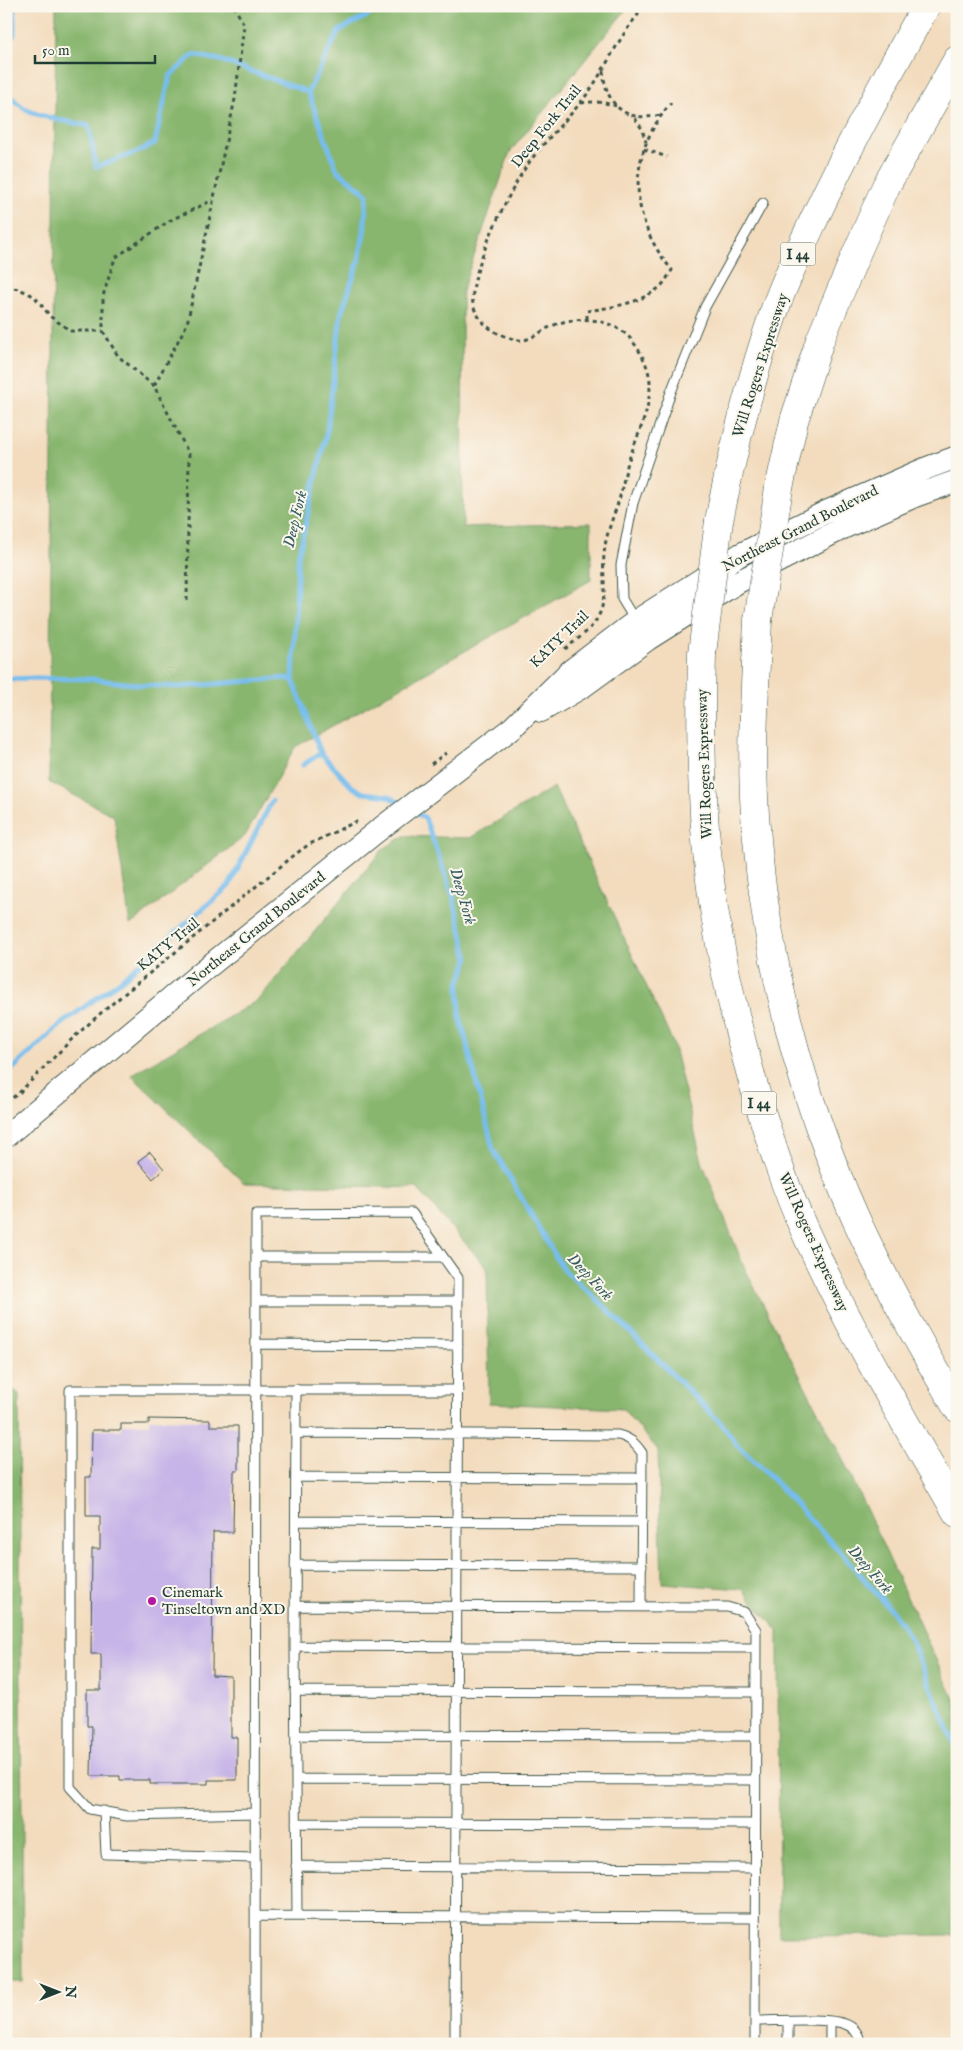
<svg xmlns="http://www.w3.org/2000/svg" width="963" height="2050" font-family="'IM FELL English',serif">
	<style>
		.forest { fill: #88b66e; stroke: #547a51 }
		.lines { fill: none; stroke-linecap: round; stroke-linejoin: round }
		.stream { stroke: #76bdee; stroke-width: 5 }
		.building { fill: #c6b3e8 }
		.service-casing { stroke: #3f5549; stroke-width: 11 }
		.tertiary-casing { stroke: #3f5549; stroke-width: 24 }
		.motorway-casing { stroke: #3f5549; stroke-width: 29 }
		.path { stroke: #3f5549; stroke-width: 3; stroke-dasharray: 4 4; stroke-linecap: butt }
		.service { stroke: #fff; stroke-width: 9 }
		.tertiary { stroke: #fff; stroke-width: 22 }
		.motorway { stroke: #fff; stroke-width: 28 }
		.motorway-bridge-casing { stroke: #3f5549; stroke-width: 29; stroke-linecap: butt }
		.motorway-bridge { stroke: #fff; stroke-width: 28 }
		.poi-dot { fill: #b5179e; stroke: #fbf7ec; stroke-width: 2 }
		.labels { text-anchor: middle; stroke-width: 4; stroke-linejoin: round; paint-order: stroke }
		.shield { fill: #fbf7ec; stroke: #61756b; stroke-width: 1 }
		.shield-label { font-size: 14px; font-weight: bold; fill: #1f3d34 }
		.street-label { font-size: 15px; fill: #1f3d34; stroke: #fbf7ec }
		.poi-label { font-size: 15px; fill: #1f3d34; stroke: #fbf7ec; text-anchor: start }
		.water-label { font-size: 16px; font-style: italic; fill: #355d62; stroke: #fbf7ec }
	</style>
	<rect width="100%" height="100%" fill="#fbf7ec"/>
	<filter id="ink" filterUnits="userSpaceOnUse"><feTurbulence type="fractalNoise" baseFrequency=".02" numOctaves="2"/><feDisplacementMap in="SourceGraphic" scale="10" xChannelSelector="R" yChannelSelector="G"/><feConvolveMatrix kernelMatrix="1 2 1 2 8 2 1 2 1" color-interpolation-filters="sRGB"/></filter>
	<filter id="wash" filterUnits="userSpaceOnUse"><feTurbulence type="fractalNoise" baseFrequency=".0096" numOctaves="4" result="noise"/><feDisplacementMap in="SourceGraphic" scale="20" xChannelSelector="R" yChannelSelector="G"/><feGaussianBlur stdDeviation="1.12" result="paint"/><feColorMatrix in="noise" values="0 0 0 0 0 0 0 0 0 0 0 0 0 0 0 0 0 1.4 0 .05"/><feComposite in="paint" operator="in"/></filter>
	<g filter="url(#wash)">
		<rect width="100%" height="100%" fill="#f3dcbe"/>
		<!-- forest -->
		<path class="forest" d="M56,6H629L510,152L462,291L463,527L591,523V580L295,747L245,836L130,925L114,816L49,782Z
			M554,787L673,1043L702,1162L744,1267L848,1470L957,1705V1935L779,1936L778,1631L742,1589L662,1583L658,1450L623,1409L489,1403L487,1268L417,1188L244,1183L131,1075L258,1000L383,849L404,836L470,838Z
			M6,1385L19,1394L23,1982H6Z"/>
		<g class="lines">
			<!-- stream -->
			<path class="stream" d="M6,45L14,35V6
				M6,86C17,118 60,119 89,126L96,167L135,153L155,143L170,76L193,55L220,60L308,92
				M308,92L337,170L367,194L364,233L359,260L341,314L327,431L298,557L293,680L321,753L351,786L363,793L388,796L403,805
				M308,92L339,31L385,6
				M6,679L34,678L92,679L142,685L180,687L286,678L293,680
				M303,765L321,753
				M412,811L425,818L453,896L468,959L459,984L460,1016L493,1149L563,1269L600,1302L722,1424L738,1446L766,1472L844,1556L891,1610L910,1637L957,1751
				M6,1075L61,1024L120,981L229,886L272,801"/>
		</g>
		<g id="blocks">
			<!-- building -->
			<path class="building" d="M150,1152L164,1169L153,1179L138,1161Z
				M149,1419L210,1420V1426H238V1471H234L233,1532H213L212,1675L231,1676V1737H237V1780H208V1784H150V1780H120V1776H91L92,1726H87V1690H101V1654H91L92,1549H100V1516H86V1477H91L92,1430H121V1424H149Z"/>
		</g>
	</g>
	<g filter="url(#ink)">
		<use href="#blocks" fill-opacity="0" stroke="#3f5549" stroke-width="1"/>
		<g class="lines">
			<defs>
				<path id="service" d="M636,622L622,599L621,565L633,503L671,392L705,307L763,203
					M256,1257H443
					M256,1301H458
					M256,1344L458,1345
					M296,1389L295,1646L297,1916
					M296,1433L618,1435C630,1438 635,1443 642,1453L641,1607
					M296,1477L642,1478
					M296,1521L642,1522
					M295,1565L642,1566
					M295,1606L727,1607L744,1612L756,1630L755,2044
					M295,1646L755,1648
					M295,1691L755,1692
					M296,1735L755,1736
					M296,1779L755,1780
					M104,1811L106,1854L255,1858
					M255,1813L127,1816L90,1809L70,1787V1390H458
					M296,1823L755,1824
					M296,1866L755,1868
					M255,1916L754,1918
					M755,2021C775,2021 828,2017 845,2024C854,2027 859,2034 861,2044
					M830,2021V2044
					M255,2044L256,1214L412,1213L458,1278L455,2044
					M788,2044V2021"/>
				<path id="tertiary" d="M541,711L582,687L648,639L738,582L845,527L915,496L957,481
					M6,1136L203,971L376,832L512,728L569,672L636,621L741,554L826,512L927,468L957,457"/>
				<path id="motorway" d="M779,488L794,421L820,340L857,252L886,186L957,60
					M719,521C733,449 751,378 775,309C787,275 803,243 818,211C851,141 888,74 926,6
					M758,620C755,689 750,759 756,828C766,960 801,1096 855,1217C885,1283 921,1346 957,1408
					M702,653C700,739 701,825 714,909C723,967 736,1023 752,1079C765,1126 780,1173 799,1218C844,1320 901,1416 957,1513"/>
			</defs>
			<!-- service casing -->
			<use href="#service" class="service-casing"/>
			<!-- tertiary casing -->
			<use href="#tertiary" class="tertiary-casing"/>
			<!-- motorway casing -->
			<use href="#motorway" class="motorway-casing"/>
			<!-- path -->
			<path class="path" d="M603,71C606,105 625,123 660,115
				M581,103C594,101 604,102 616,106
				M635,118L642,129L646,142
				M644,149L667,157
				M6,287L19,289L34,296L51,317L71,331H103
				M587,319V311C612,307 641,304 661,286C665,282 669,275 672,270C628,218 626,155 671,103
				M154,386L118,356L103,331V296L115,258L169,221L213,200
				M187,601L189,454L154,386L187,324L235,99L244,25L234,6
				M565,649C577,639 592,630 599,615C608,595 602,576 604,555C605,536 613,518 619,500C623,485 625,469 631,454C639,432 649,411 650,387C651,369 640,349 628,336C608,317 573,315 550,327C541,331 532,339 523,340C516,341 508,337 502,335C489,330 476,318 473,304C468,274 507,196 524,170C542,142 568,120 588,93C608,65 621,31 646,6
				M431,764L446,753
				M6,1102L19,1093L72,1039L102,1012L297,853L308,845L357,821"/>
			<!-- service -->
			<use href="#service" class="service"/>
			<!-- tertiary -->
			<use href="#tertiary" class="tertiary"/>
			<!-- motorway -->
			<use href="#motorway" class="motorway"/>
			<defs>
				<path id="motorway-bridge" d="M758,620L779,488
					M702,653L719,521"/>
			</defs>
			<!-- motorway-bridge casing -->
			<use href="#motorway-bridge" class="motorway-bridge-casing"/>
			<!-- motorway-bridge -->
			<use href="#motorway-bridge" class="motorway-bridge"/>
		</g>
	</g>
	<!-- markers -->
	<circle class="poi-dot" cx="152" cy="1601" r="5"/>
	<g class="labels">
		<!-- shield labels -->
		<g class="shield">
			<rect x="780.5" y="242.5" width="35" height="23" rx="4"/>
			<rect x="741.5" y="1091.5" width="35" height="23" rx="4"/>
		</g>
		<g class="shield-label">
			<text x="798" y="259">I 44</text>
			<text x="759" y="1108">I 44</text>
		</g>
		<!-- street labels -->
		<g class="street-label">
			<text transform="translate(546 126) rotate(-51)" y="5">Deep Fork Trail</text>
			<text transform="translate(760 365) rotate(-72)" y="5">Will Rogers Expressway</text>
			<text transform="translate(800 528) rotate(-27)" y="5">Northeast Grand Boulevard</text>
			<text transform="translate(559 639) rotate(-44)" y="5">KATY Trail</text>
			<text transform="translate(704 764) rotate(-92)" y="5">Will Rogers Expressway</text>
			<text transform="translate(256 929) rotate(-39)" y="5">Northeast Grand Boulevard</text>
			<text transform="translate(168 944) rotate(-39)" y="5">KATY Trail</text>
			<text transform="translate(814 1242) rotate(66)" y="5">Will Rogers Expressway</text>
		</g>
		<!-- poi labels -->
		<g class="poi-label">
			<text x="162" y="1597">Cinemark<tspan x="162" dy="17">Tinseltown and XD</tspan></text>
		</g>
		<!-- water labels -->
		<g class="water-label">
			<text transform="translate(294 519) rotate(-77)" y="6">Deep Fork</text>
			<text transform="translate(464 896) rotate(74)" y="6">Deep Fork</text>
			<text transform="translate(591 1276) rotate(47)" y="6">Deep Fork</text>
			<text transform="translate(871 1569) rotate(49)" y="6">Deep Fork</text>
		</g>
	</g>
	<!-- margin -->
	<rect width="963" height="2050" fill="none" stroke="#fbf7ec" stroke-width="25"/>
	<!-- north arrow -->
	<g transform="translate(58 1992) rotate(90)" stroke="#fbf7ec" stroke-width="4" paint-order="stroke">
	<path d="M0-4L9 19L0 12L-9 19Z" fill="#1f3d34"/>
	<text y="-8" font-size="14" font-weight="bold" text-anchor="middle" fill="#1f3d34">N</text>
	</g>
	<!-- scale -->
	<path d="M35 55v8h120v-8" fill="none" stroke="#1f3d34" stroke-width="2.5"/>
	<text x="42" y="55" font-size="15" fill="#1f3d34" stroke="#fbf7ec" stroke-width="4" paint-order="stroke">50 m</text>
</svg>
